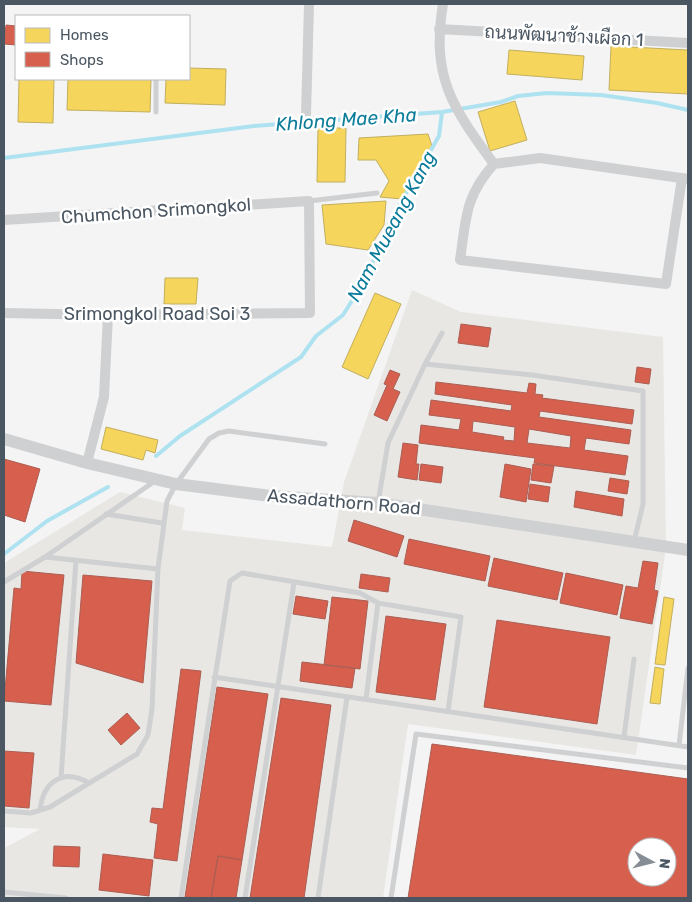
<svg xmlns="http://www.w3.org/2000/svg" width="692" height="902" font-family="Rubik,Sarabun,sans-serif">
	<style>
		.commercial { fill: #e8e7e3 }
		.homes { fill: #f6d55c; stroke: #c2af5e }
		.shops { fill: #d6604d; stroke: #ac5d53; fill-rule: evenodd }
		.lines { fill: none; stroke-linecap: round; stroke-linejoin: round }
		.stream { stroke: #aee2f0; stroke-width: 4 }
		.service { stroke: #ced0d2; stroke-width: 5 }
		.minor { stroke: #ced0d2; stroke-width: 10 }
		.tertiary { stroke: #ced0d2; stroke-width: 12 }
		.labels { text-anchor: middle; stroke-width: 5; stroke-linejoin: round; paint-order: stroke }
		.street-label { font-size: 18px; fill: #4a5661; stroke: #fff }
		.water-label { font-size: 19px; font-style: italic; fill: #0c7c9b; stroke: #fff }
	</style>
	<rect width="100%" height="100%" fill="#f4f4f4"/>
	<!-- commercial -->
	<path class="commercial" d="M412,290L461,312L663,337L666,548L636,755L408,724L383,898H4V848L40,829L4,827V563L120,492L185,508L182,530L332,547L344,482Z"/>
	<!-- homes -->
	<path class="homes" d="M611,46L688,50V94L609,90Z
		M509,50L584,56L582,80L507,74Z
		M189,68L226,69L225,105L165,103L166,79H189Z
		M19,79H54L53,123L18,122Z
		M68,79H151L150,112L67,110Z
		M515,101L527,140L490,151L478,112Z
		M318,128H346L345,182H317Z
		M428,134L432,146L402,199L380,197L389,181L376,160H358L359,138Z
		M386,201L384,225L368,250L326,244L322,205Z
		M165,278H198L196,304H164Z
		M375,293L401,304L368,379L342,367Z
		M106,427L158,440L155,453L146,450L143,460L101,449Z
		M664,597L674,599L665,665L655,664Z
		M655,667L664,669L660,704L650,703Z"/>
	<!-- shops -->
	<path class="shops" d="M6,25L16,26V45L4,44Z
		M461,324L491,328L488,347L458,343Z
		M637,367L651,369L649,384L635,382Z
		M390,370L400,374L393,389L400,392L387,421L374,415L387,385L384,384Z
		M436,382L527,393L529,383L536,384L535,394L543,395L542,398L634,410L632,424L540,411L539,417L631,430L629,444L586,438L584,450L628,456L625,475L534,463L535,458L419,443L421,425L459,430L461,419L429,415L431,400L511,411L512,405L435,394ZM473,421L515,427L514,441L503,440L504,437L472,432ZM529,429L571,436L570,448L527,443Z
		M403,443L418,445L416,464H419L417,480L398,477Z
		M4,459L40,469L25,522L4,515Z
		M421,464L443,467L441,483L419,480Z
		M505,464L531,469L526,502L500,497Z
		M533,464L554,466L551,483L531,480Z
		M610,478L629,481L627,494L608,491Z
		M530,484L550,487L548,502L528,499Z
		M576,491L624,499L622,516L574,507Z
		M354,520L404,536L397,557L348,541Z
		M409,539L490,556L485,581L404,564Z
		M494,558L563,573L557,600L488,586Z
		M643,561L658,563L654,590L658,591L652,624L620,618L626,586L638,588Z
		M22,571L64,575L51,705L4,701L14,588L21,589Z
		M566,573L623,585L617,615L560,603Z
		M361,574L390,578L388,592L359,588Z
		M83,575L152,581L143,683L76,663Z
		M296,596L328,601L325,619L293,614Z
		M332,597L368,601L360,669L324,665Z
		M386,616L446,624L435,700L376,692Z
		M497,620L610,637L597,724L484,707Z
		M302,662L355,668L352,688L300,681Z
		M181,669L201,671L177,861L154,858L158,824L150,822L152,808L163,809Z
		M217,687L268,694L242,860L218,856L211,898L185,897Z
		M281,698L331,705L304,898H250Z
		M127,713L140,728L121,745L108,730Z
		M432,744L688,779V898H408ZM637,847H667V877H637Z
		M4,751L34,753L29,808L4,806Z
		M54,846L80,847L79,867L53,866Z
		M103,854L153,860L149,896L99,890Z
		M218,856L242,860L236,898H211Z"/>
	<g class="lines">
		<!-- stream -->
		<path class="stream" d="M4,158L254,126L442,112L501,102L518,96L547,93L601,95L657,103L688,110
			M156,456L180,436L301,357L316,336L343,315L365,280L392,218L439,136L442,112
			M4,554L47,521L108,487"/>
		<!-- service -->
		<path class="service" d="M156,79V112
			M309,201L377,193
			M425,364L442,333
			M378,503L388,443L425,364L532,375L643,391V504L634,542
			M106,514L162,523
			M158,569L167,501L176,484L209,439L219,433L229,431L325,444
			M4,582L45,557L155,481
			M214,677L688,747
			M366,699L378,603
			M624,737L634,659
			M679,745L688,668
			M61,778L76,560
			M40,810C43,783 62,767 89,783
			M4,811L31,813L50,807L137,754L148,735L152,709L158,569L45,557
			M4,892L66,898
			M181,898L230,581L242,573L360,593L378,603L461,617L448,711
			M245,898L294,583
			M318,898L347,697
			M391,898L416,734L688,768"/>
		<!-- minor -->
		<path class="minor" d="M443,4C431,77 452,107 494,164
			M439,29L688,43
			M306,115L309,4
			M682,178L666,284L460,260C466,219 465,196 494,164L540,158L688,179
			M4,220L309,201L310,313L108,315L4,313
			M87,463L104,397L108,315"/>
		<!-- tertiary -->
		<path class="tertiary" d="M4,439L87,463L176,484L271,496L378,503L688,550"/>
	</g>
	<g class="labels">
		<!-- street labels -->
		<g class="street-label">
			<text transform="translate(564 36) rotate(3)" y="6">ถนนพัฒนาช้างเผือก 1</text>
			<text transform="translate(156 211) rotate(-4)" y="6">Chumchon Srimongkol</text>
			<text x="157" y="320">Srimongkol Road Soi 3</text>
			<text transform="translate(344 502) rotate(5)" y="6">Assadathorn Road</text>
		</g>
		<!-- water labels -->
		<g class="water-label">
			<text transform="translate(346 119) rotate(-4)" y="7">Khlong Mae Kha</text>
			<text transform="translate(391 226) rotate(-62)" y="7">Nam Mueang Kang</text>
		</g>
	</g>
	<!-- border -->
	<rect width="692" height="902" fill="none" stroke="#4a5661" stroke-width="10"/>
	<!-- legend -->
	<rect x="15" y="15" width="175" height="65" fill="#ffffff" stroke="#b7bbc0"/>
	<rect x="25" y="28" width="25" height="15" fill="#f6d55c" stroke="#b7bbc0"/>
	<text x="60" y="40" font-size="15" fill="#4a5661">Homes</text>
	<rect x="25" y="52" width="25" height="15" fill="#d6604d" stroke="#b7bbc0"/>
	<text x="60" y="65" font-size="15" fill="#4a5661">Shops</text>
	<!-- north arrow -->
	<g transform="translate(652 862) rotate(97)"><circle r="24" fill="#ffffff" stroke="#b7bbc0"/>
	<path d="M0-4L9 19L0 12L-9 19Z" fill="#868d94"/>
	<text y="-8" font-size="14" font-weight="bold" text-anchor="middle" fill="#4a5661">N</text>
	</g>
</svg>
